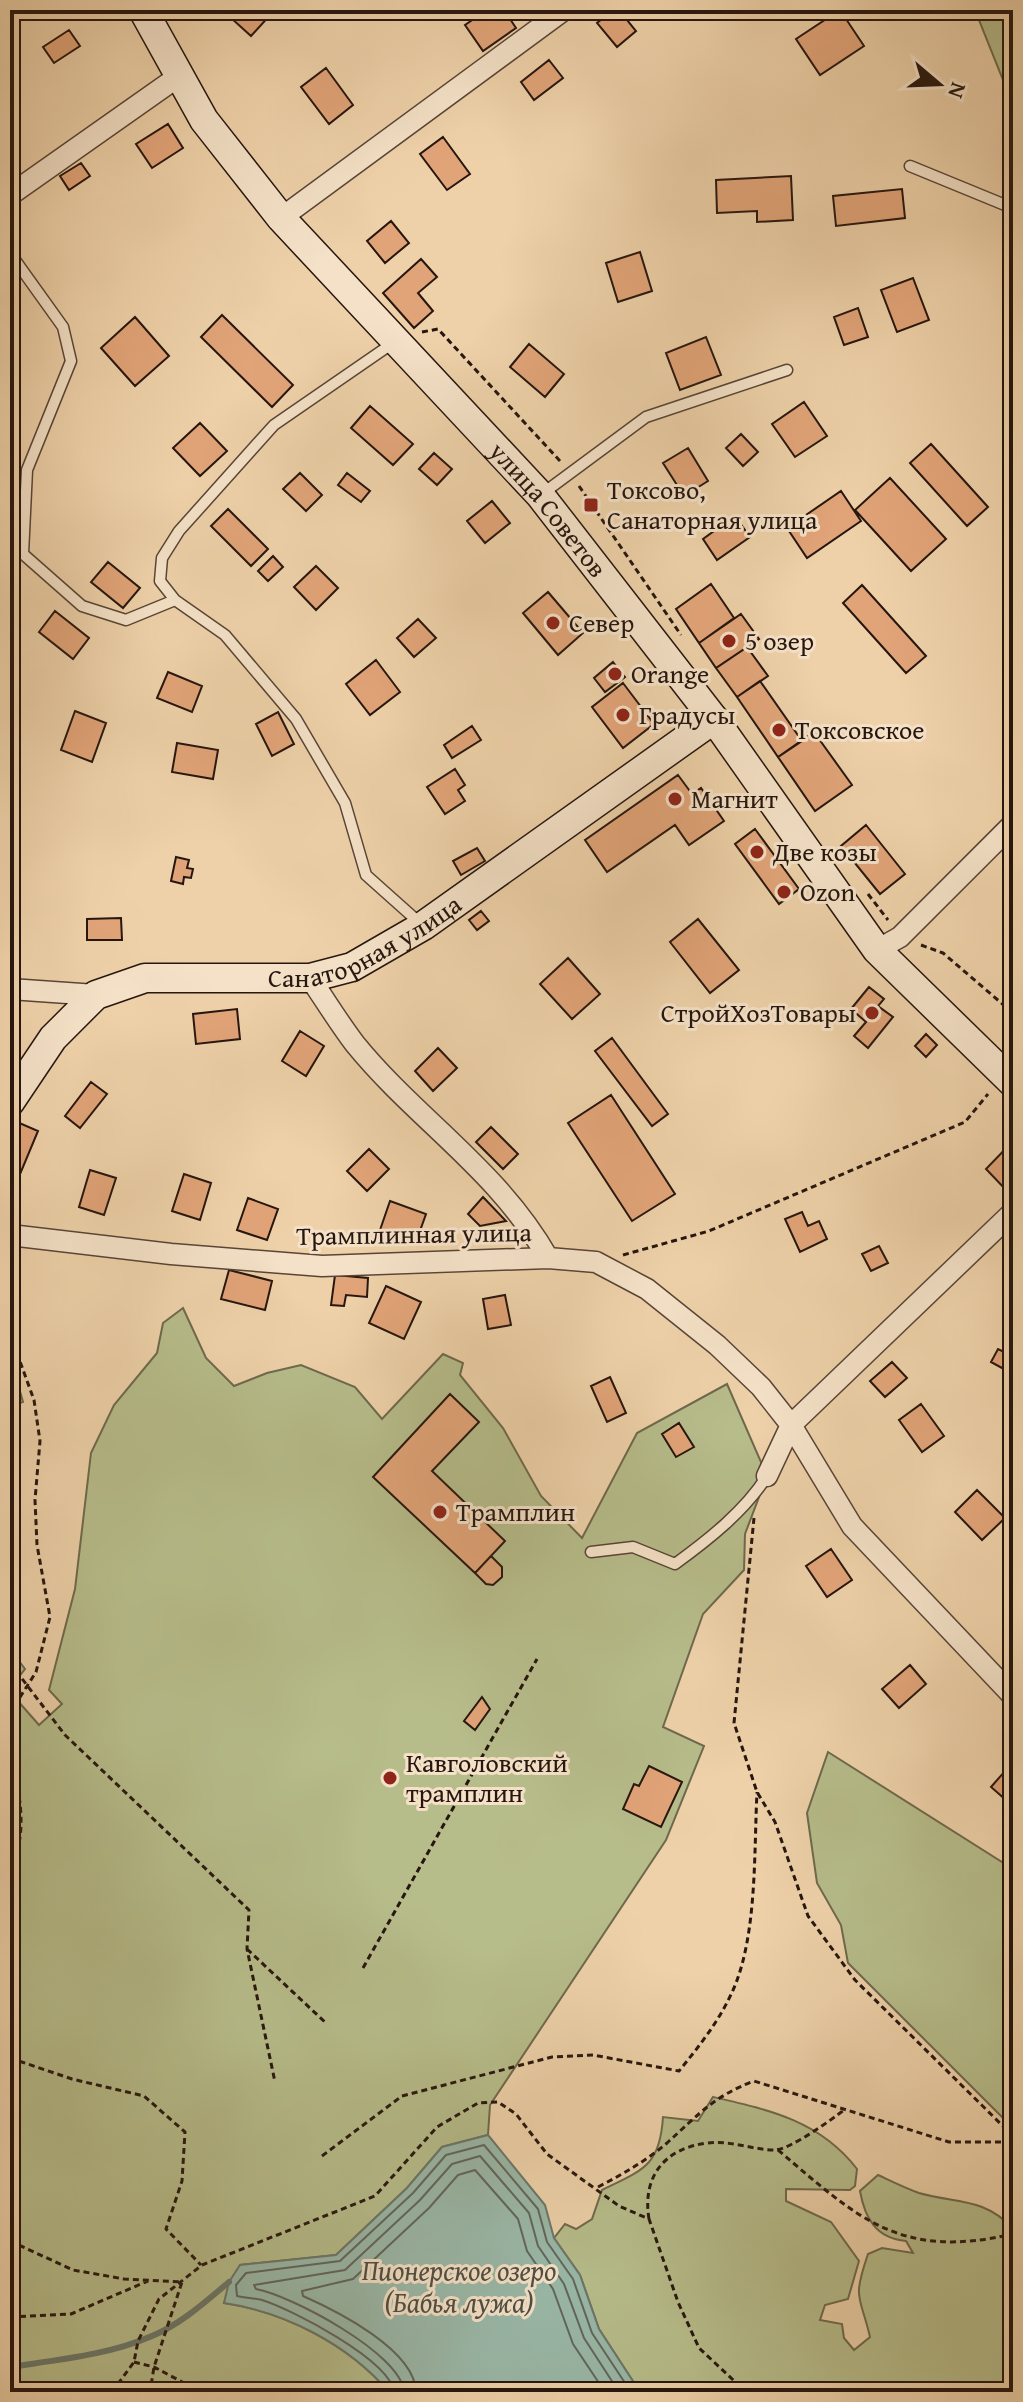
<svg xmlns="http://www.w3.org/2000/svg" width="1023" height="2402" font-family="'Gentium Book Plus',serif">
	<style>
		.green { fill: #b6bc8a; stroke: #6e694c; stroke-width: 2 }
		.water { fill: #99b7a7; stroke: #6b776a; stroke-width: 2 }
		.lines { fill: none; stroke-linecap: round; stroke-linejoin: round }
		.shore { stroke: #60665b; stroke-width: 2 }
		.stream { stroke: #6b776a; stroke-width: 6 }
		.building { fill: #e1a478; stroke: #26160f; stroke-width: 2 }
		.lane-casing { stroke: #584536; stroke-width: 13 }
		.street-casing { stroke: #584536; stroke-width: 23 }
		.secondary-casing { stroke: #26160f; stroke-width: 31 }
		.path { stroke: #26160f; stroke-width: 3; stroke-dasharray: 6 4; stroke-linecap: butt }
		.lane { stroke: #f4e1c7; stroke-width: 10 }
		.street { stroke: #f4e1c7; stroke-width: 20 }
		.secondary { stroke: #f4e1c7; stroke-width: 28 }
		.poi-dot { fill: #8f2418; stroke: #f4e1c7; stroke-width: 3 }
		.labels { text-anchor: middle; stroke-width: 6; stroke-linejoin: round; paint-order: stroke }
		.poi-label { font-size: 26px; fill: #26160f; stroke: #f4e1c7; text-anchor: start }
		.street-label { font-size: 26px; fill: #26160f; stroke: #f4e1c7 }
		.water-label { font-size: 28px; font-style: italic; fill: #4e4e44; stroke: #f4e1c7 }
	</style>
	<rect width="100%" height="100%" fill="#eed1a9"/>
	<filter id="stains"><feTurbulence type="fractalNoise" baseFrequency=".0025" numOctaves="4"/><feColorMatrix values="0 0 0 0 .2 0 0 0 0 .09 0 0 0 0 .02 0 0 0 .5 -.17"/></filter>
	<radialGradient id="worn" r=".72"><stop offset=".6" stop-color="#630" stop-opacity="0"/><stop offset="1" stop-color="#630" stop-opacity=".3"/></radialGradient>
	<!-- green -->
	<path class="green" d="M975,10H1013V105Z
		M183,1308L206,1358L234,1386L267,1373L301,1365L355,1387L382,1419L443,1354L463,1363L460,1375L503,1428L541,1496L582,1538L637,1433L727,1384L767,1476L745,1534L744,1570L703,1614L663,1727L704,1746L666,1840L490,2105L488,2135L442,2147L407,2188L336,2255L240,2265L224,2303C285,2312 349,2345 389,2392H10V1692L39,1725L62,1704L49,1690L75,1589L91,1453L114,1405L157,1353L163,1323Z
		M10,1356L23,1402L10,1407Z
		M10,1649L25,1669L10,1688Z
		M828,1752L1013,1869V2128L848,1963L841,1925L817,1883L807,1813Z
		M713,2097C770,2110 820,2121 857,2169L855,2186L850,2190L786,2189V2201L831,2222L859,2261L848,2299L825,2305L820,2320L842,2324L844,2338L854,2350L870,2337C860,2294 852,2301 868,2254L882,2248L913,2253L906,2241C876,2238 865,2219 860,2191L878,2175C891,2181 905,2188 919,2193C958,2204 982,2197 1013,2228V2392H640L599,2329L580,2275L554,2238L565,2224L576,2229L592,2219L602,2190C643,2170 660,2166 663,2117L698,2121Z"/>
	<!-- water -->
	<path class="water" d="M488,2135L545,2205L554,2238L580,2275L599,2329L640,2392H389C348,2344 285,2312 224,2303L229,2282L240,2265L336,2255L407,2188L442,2147Z"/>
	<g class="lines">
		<!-- shore -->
		<path class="shore" d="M394,2392C390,2360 291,2309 262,2300C254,2298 245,2298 237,2296L236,2285L246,2273L340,2261L413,2193L446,2155L484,2145L538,2209L547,2242L573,2279L592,2333L631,2392
			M404,2392C402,2354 290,2295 256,2289L254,2285L345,2270L420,2200L452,2164L480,2156L529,2213L538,2246L564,2284L584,2338L619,2392
			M416,2392C415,2350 337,2311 303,2296L302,2291L353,2279L429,2208L458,2175L475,2170L518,2219L527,2251L553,2289L573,2344L605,2392"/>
		<!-- stream -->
		<path class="stream" d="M10,2367C56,2360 109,2355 152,2336C181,2324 205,2302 229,2282"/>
	</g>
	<!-- building -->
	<path class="building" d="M238,10H269L272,13L251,36L231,18Z
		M487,10H504L516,28L483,51L465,25Z
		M613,10H619L636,31L617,47L597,23Z
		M840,10L864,46L820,75L796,39Z
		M69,30L80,46L54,63L43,47Z
		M549,60L563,78L534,100L521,82Z
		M326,68L353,105L329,124L301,87Z
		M168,124L183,148L152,168L136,144Z
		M443,137L470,174L447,190L420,154Z
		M81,163L90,176L69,190L60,176Z
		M791,176L793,220L757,222V211L717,213L716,180Z
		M902,189L905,218L836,226L833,196Z
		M391,221L409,243L385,263L367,241Z
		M640,252L652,291L618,302L606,263Z
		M421,259L437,277L418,293L433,311L414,328L383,293Z
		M913,278L929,320L897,332L881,290Z
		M858,308L868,337L844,345L834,317Z
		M222,315L293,385L272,407L201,337Z
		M135,317L169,356L135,386L101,348Z
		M706,337L721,375L680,390L666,353Z
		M529,344L564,374L545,397L510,367Z
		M804,402L827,436L795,457L772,424Z
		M370,406L413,444L393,465L351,428Z
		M200,423L227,451L200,476L173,448Z
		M741,434L758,452L743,466L726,448Z
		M931,444L988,507L967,526L910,463Z
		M688,448L708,481L684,496L663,463Z
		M434,453L452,469L437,485L419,469Z
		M300,473L322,495L306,511L283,489Z
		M347,473L370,491L361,502L338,485Z
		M890,478L946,539L911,571L855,510Z
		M841,491L861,521L807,558L787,528Z
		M492,501L510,523L485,543L467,521Z
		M228,509L268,549L251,566L211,526Z
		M735,516L750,537L717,560L703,539Z
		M273,556L283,567L268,581L258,571Z
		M108,562L140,588L123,608L91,582Z
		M316,566L338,588L316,610L294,587Z
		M711,584L734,618L699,643L676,609Z
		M862,585L926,656L906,673L843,603Z
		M548,592L583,633L558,655L523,613Z
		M55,611L89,638L73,659L39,632Z
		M741,614L759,639L716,668L699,643Z
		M418,619L436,638L414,657L397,638Z
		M747,647L768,676L737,697L716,668Z
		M376,660L400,692L370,715L346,684Z
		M613,662L625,677L605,692L594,678Z
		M168,672L202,686L192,712L157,698Z
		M760,681L802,741L778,757L737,697Z
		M623,683L654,724L623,748L592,707Z
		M75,711L106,723L92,762L61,750Z
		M278,712L294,744L272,756L256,724Z
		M472,726L481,740L452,758L444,745Z
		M814,732L852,785L815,811L778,757Z
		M177,743L218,750L213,779L172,772Z
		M455,769L465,785L458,790L465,801L445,814L427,787Z
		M678,775L692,794L701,788L724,821L689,845L675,825L607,872L585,840Z
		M866,825L905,874L880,894L841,846Z
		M755,829L799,889L779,904L735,844Z
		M477,848L485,861L461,875L453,861Z
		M176,857L189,860L187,868L193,869L191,878L184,877L183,884L171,881Z
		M481,911L489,921L477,930L469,920Z
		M121,918L122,940H87V919Z
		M698,919L739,970L710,993L670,942Z
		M568,958L600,994L572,1019L540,984Z
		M869,987L884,999L878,1006L893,1017L868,1048L854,1036L866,1022L851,1009Z
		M237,1009L240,1039L196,1044L193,1014Z
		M300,1031L324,1046L306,1076L282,1061Z
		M926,1034L937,1045L926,1057L915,1046Z
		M612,1038L668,1114L652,1126L595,1051Z
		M438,1048L457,1068L433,1091L415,1071Z
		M91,1082L107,1094L80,1128L65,1116Z
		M611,1095L675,1194L632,1221L568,1123Z
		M17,1122L38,1131L13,1191L10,1189V1139Z
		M491,1127L518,1154L503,1169L476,1142Z
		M1013,1141V1187L1008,1192L986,1169Z
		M369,1149L389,1169L367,1191L347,1171Z
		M90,1170L116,1178L104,1215L79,1207Z
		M184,1174L211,1183L200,1220L172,1211Z
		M483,1197L506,1221L480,1226L468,1214Z
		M248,1198L278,1209L267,1240L237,1230Z
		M390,1201L426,1214L416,1242L380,1230Z
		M802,1212L808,1226L819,1221L827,1239L800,1252L785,1219Z
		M879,1246L888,1263L871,1271L862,1254Z
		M229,1270L272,1281L265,1310L221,1299Z
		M335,1275L368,1278L367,1297L346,1295L344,1306L331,1305Z
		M386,1286L421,1302L404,1339L369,1323Z
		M505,1295L511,1325L488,1329L483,1299Z
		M1009,1343L1013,1345V1374L991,1362L998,1349L1004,1352Z
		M892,1362L907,1378L885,1397L870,1381Z
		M610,1377L626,1413L607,1422L591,1386Z
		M450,1394L479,1422L432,1471L505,1541L475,1573L373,1477Z
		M921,1404L944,1436L922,1452L899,1420Z
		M679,1423L694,1447L676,1457L662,1434Z
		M977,1490L1005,1518L982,1540L955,1512Z
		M831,1549L852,1580L827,1597L806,1566Z
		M491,1556L502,1567V1577L493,1585L486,1584L475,1573Z
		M910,1665L926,1684L899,1708L882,1689Z
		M482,1697L490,1709L475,1730L464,1721Z
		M649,1766L682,1782L661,1827L623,1809L634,1784L639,1786Z
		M1005,1771L1013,1777V1792L1006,1800L991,1787Z"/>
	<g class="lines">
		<defs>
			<path id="lane" d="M910,166L1010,207L1013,220
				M10,253L63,327L71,361L27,470L23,554L82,606L126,620L175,600L225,635L296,719L345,803L366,875L422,925
				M542,494L646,417L787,370
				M175,600L160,581L162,558L179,531L274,425L393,343
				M591,1552L633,1547L675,1564C708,1540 745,1511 767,1476"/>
			<path id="street" d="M10,195L179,76
				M281,218L564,10
				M877,950L900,937L1013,824
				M10,989L96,995
				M10,1235L171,1254L322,1266L548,1258C498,1170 416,1119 355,1044C339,1023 325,1000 310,978
				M548,1258L596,1262L647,1289L717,1345L761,1387L791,1425L852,1526L1013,1696
				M767,1476L791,1425L1013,1212"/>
			<g id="secondary">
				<path id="s1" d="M143,10L204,120L281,218L540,495L714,719L877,950L1013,1083"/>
				<path id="s2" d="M10,1102L53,1038L96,995L145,978H310L352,967L423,926L714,719"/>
			</g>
		</defs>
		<!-- lane casing -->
		<use href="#lane" class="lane-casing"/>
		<!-- street casing -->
		<use href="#street" class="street-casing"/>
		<!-- secondary casing -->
		<use href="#secondary" class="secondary-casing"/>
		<!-- path -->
		<path class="path" d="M422,332L438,329L560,461
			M579,486L681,635
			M868,894L888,920
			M921,945L943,953L1013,1013
			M623,1255L709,1231L965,1122L988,1094
			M10,1334L34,1400L40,1441L35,1500L37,1545L50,1617L36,1672L10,1713
			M754,1518L734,1723L757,1792L775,1822L808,1916L855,1980L1013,2136
			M10,1663L65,1735L249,1910L247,1949L275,2082
			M10,1758C21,1793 28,1836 10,1869
			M247,1949L327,2024
			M363,1968L537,1659
			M10,2058L72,2079L144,2096L185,2132L182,2181L166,2229L201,2265
			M778,2150C859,2219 900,2260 1013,2234
			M322,2156L402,2096L552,2057L593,2055L679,2071C701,2044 723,2016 736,1983C757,1928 754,1851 757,1792
			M598,2187C623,2174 646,2161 667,2143C698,2115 714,2096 754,2081L949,2142H1013
			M649,2219C642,2177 664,2148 708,2143C730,2140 753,2150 775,2150C791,2149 831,2120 844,2110
			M10,2241L73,2270L124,2279L182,2282L154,2367L150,2392
			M10,2317L71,2314L148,2281
			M134,2362L154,2367L201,2392
			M112,2392L134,2362L138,2341L159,2299L202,2265L375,2196L437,2127L478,2103L498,2102L516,2114L547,2154L619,2206L649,2219L678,2302L699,2348L746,2392"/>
		<!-- lane -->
		<use href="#lane" class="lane"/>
		<!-- street -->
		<use href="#street" class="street"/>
		<!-- secondary -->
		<use href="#secondary" class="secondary"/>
	</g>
	<!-- markers -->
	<g class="poi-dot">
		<rect x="583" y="497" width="16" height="16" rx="4"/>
		<circle cx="553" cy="623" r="8"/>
		<circle cx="729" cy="641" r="8"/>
		<circle cx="615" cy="674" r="8"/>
		<circle cx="623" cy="715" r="8"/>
		<circle cx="779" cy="730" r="8"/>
		<circle cx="675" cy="799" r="8"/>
		<circle cx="757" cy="852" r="8"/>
		<circle cx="784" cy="892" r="8"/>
		<circle cx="872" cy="1013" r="8"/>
		<circle cx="440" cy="1512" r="8"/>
		<circle cx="390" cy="1778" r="8"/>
	</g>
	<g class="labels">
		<!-- poi labels -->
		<g class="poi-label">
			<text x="607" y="499">Токсово,<tspan x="607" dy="30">Санаторная улица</tspan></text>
			<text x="569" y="632">Север</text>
			<text x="745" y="650">5 озер</text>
			<text x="631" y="683">Orange</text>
			<text x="639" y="724">Градусы</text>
			<text x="795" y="739">Токсовское</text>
			<text x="691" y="808">Магнит</text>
			<text x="773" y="861">Две козы</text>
			<text x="800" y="901">Ozon</text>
			<text x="856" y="1022" text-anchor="end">СтройХозТовары</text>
			<text x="456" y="1521">Трамплин</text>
			<text x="406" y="1772">Кавголовский<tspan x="406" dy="30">трамплин</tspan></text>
		</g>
		<!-- street labels -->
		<g class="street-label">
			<text dy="9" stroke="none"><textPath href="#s1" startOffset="646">улица Советов</textPath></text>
			<text dy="9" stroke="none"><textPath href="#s2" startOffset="418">Санаторная улица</textPath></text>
			<text transform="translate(414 1234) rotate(-1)" y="9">Трамплинная улица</text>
		</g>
		<!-- water labels -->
		<g class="water-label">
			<text x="459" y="2280">Пионерское озеро<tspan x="459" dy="32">(Бабья лужа)</tspan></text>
		</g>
	</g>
	<!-- margin -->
	<rect width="1023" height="2402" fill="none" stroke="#eed1a9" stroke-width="40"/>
	<rect x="12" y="12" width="999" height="2378" fill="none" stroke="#26160f" stroke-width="4"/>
	<rect x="20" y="20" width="983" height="2362" fill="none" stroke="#26160f" stroke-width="2"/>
	<!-- north arrow -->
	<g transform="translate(939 84) rotate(109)" stroke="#f4e1c7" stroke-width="6" paint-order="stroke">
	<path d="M0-6L14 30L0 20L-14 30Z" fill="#26160f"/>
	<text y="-12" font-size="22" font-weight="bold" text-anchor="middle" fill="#26160f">N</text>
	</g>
	<rect width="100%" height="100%" filter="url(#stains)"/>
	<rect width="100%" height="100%" fill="url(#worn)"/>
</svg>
